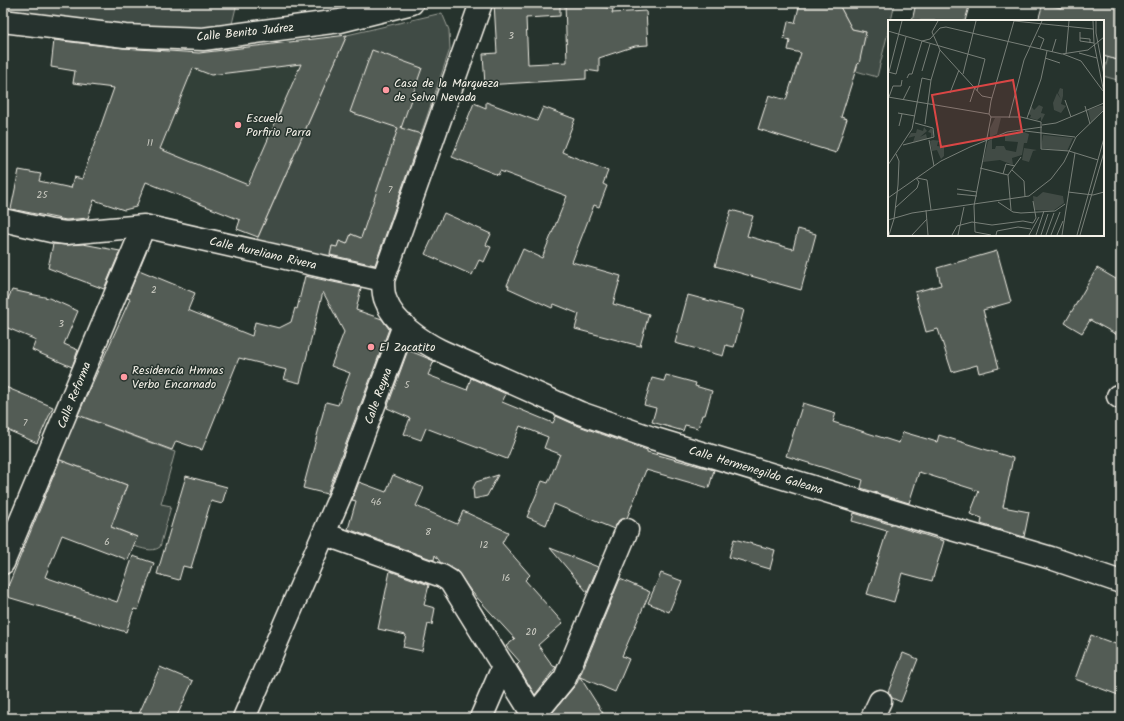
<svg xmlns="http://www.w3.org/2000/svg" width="1124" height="721" font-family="Kalam,sans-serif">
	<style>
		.built { fill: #333f39 }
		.green { fill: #414b45; stroke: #9a9e96 }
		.building { fill: #525c55; stroke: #f4f1e8; fill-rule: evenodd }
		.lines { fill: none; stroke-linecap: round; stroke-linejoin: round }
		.minor-casing { stroke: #f4f1e8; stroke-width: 25 }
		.minor { stroke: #26332d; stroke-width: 22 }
		.poi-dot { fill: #ff9aa2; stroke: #26332d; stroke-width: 1.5 }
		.labels { text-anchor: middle; stroke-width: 3; stroke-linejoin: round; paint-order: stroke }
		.number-label { font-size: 10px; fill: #ccccc3 }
		.street-label { font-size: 12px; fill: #f4f1e8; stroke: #26332d }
		.poi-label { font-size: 12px; fill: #f4f1e8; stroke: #26332d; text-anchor: start }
		.inset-road { fill: none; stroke: #787f78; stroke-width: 1 }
		.view { fill: #da4645; fill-opacity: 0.15; stroke: #da4645; stroke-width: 2 }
		.inset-edge { fill: none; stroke: #f4f1e8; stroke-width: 2 }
	</style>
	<rect width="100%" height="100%" fill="#26332d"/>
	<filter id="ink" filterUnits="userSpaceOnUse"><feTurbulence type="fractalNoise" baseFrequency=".025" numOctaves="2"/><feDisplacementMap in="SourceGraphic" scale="8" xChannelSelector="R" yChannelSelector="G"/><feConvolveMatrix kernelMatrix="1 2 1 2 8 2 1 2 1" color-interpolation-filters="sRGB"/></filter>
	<g filter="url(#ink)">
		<!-- built -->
		<path class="built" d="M347,35L258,237L237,229L240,220L146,183L193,68L214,52Z"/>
		<!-- green -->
		<path class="green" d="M3,3H237L232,24L203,28H131L3,9Z
			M838,3H895L891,21H889V28L877,77L856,71L866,32L852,29Z
			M442,13L449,30L450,49L421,134L361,238L351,234L347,244L339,241L337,247L332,246L330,258L256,242L347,35Z
			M1108,57L1121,61V81L1103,76Z
			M77,415L175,452L161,504L171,506L160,547C152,553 142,548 133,546L137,537L99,522L116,513L127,485L58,459Z"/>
		<!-- building -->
		<path class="building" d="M494,3H560V16L526,18L528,64L567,62L565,3H582L613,9L612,13L646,11L648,45L635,46L599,58V72L586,70V79L485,85L483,54L497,53Z
			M800,3H838L852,29L866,32L859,64L858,63L841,117L847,119L836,153L758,129L769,95L786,100L801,53L788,50L790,41L784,39L788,22L795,23Z
			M916,3H970L965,21H912Z
			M1043,3L1061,8L1063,3H1121V61L1103,56V21H1038Z
			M347,35L258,237L237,229L240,220L146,182L136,207L124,210L94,200L88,218L66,220L11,209L19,170L41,174L39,181L71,188L74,177L82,179L114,88L73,83L75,71L51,67L54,40L123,48L199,53ZM301,64L248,185L160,149L193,68L211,75Z
			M372,50L422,68L401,128L421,134L375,265L330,255L332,246L337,247L339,241L347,244L351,234L361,238L398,128L350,112Z
			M486,102L537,121L543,107L575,119L562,152L608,171L603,184L607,186L599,207L594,205L572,262L621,276L613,304L649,314L640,346L575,329L579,314L554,304L552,308L508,288L509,286L507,285L523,249L542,258L567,196L500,171L498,175L452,157L474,103L486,108Z
			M731,210L753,216L747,236L793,249L798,229L816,234L801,290L715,266Z
			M444,213L491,234L486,245L491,247L484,262L479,260L472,275L425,254Z
			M53,244L67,245L83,244L120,251L104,289L48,268Z
			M997,251L1011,302L983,310L999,368L979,373L977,365L952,372L938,329L926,332L915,292L941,285L937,268Z
			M1097,268L1121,282V337L1090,320L1082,333L1065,323Z
			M139,270L195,293L188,310L252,336L255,322L279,328L291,322L295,308L297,309L305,276L361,288L356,310L382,319L389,329L327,494L303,488L326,402L338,405L350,373L331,366L344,332L323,292L300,383L284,379L287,370L239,358L202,450L176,441L172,450L78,415L130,299L127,298Z
			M12,290L49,298L78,311L64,344L78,350L72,367L32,350L36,340L3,326V310Z
			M688,295L744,310L734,347L726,345L723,356L675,343Z
			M408,350L434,361L428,375L467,390L471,378L506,394L502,402L553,423L556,416L576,425L647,450V452L714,470L709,488L646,470L627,518L619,520L614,529L554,504L546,525L527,517L542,481L548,483L560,454L544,448L548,437L520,426L507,459L426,428L421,440L404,434L410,418L387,408Z
			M666,375L696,383L695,386L712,391L705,415H702L698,428L685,425L683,431L652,422L656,408L644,405L652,378L664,381Z
			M3,386L53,407L37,443L3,428Z
			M803,403L836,413L833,422L899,443L903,432L937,442L939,435L1013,458L1003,507L1029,512L1024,537L981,524L982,518L970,514L979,491L919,472L909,503L861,488L863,480L786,456Z
			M60,460L127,485L111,527L137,537L128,560L62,535L45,577L117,602L133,556L154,563L138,610L134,609L126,632L4,596Z
			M393,475L424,488L416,506L457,524L463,511L508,532L502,543L530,575L525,580L563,623L538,645L553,666L556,667L535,695L517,665L520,662L506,646L515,639L470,590L457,571L441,563L435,555L434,560L348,529L356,501L352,500L359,482L386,492Z
			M498,475L487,496L474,499L473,488L476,482Z
			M186,476L227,487L222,504L211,501L191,568L183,566L179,580L157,574Z
			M854,513L944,541L932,581L902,573L894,602L867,594L887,531L852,521Z
			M734,539L775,550L770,569L729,557Z
			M550,548L598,567L587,592Z
			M390,571L429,585L424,605L435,608L432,625L428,624L422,651L403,647L406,635L378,629Z
			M661,573L682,581L669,612L648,603Z
			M620,579L650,592L622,656L629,659L615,692L580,677L606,718H548L577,683Z
			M1091,635L1121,646V696L1075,679Z
			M903,653L918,659L901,702L892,698L888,692Z
			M160,667L193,681L176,718H137Z"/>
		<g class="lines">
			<defs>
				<path id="minor" d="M481,3L383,280C383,287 383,295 386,301C394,323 421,341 441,351L580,413L652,438L938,525L1051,558L1121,582
					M3,21L125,36L203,39L340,21L412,3
					M3,220L51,231L66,233L144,226L383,280
					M1118,396L1121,398
					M324,534L442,576L450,581L535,718
					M3,563L144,226
					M534,716L565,678L627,530
					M244,718L341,494L404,325
					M481,718L503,667
					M872,718L880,701"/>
			</defs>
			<!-- minor casing -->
			<use href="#minor" class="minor-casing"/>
			<!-- minor -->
			<use href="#minor" class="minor"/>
		</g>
	</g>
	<!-- markers -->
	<g class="poi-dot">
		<circle cx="386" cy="90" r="4"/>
		<circle cx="238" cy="125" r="4"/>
		<circle cx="371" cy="347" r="4"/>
		<circle cx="124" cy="377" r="4"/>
	</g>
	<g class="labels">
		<!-- number labels -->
		<g class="number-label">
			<text x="511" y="39">3</text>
			<text x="150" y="146">11</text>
			<text x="390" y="193">7</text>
			<text x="42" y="198">25</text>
			<text x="154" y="293">2</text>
			<text x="61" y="327">3</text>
			<text x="407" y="388">5</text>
			<text x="25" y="426">7</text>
			<text x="376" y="505">46</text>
			<text x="428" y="535">8</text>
			<text x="107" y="545">6</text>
			<text x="484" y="548">12</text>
			<text x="506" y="581">16</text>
			<text x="531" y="635">20</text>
		</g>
		<!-- street labels -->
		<g class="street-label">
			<text transform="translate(245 32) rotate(-6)" y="4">Calle Benito Juárez</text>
			<text transform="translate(263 253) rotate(13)" y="4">Calle Aureliano Rivera</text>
			<text transform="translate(74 395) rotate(-68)" y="4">Calle Reforma</text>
			<text transform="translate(378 396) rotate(-70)" y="4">Calle Reyna</text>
			<text transform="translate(756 470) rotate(17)" y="4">Calle Hermenegildo Galeana</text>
		</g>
		<!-- poi labels -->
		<g class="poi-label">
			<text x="394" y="87">Casa de la Marqueza<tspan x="394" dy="14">de Selva Nevada</tspan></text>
			<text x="246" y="122">Escuela<tspan x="246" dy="14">Porfirio Parra</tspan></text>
			<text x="379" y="351">El Zacatito</text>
			<text x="132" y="374">Residencia Hmnas<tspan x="132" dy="14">Verbo Encarnado</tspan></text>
		</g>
	</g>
	<!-- overview -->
	<g transform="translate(888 20)">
		<rect width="216" height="216" fill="#26332d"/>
		<path d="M172,68L175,69V76L173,84L178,86L173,93L166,90L165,83L169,73L173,79L170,73ZM151,85L155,87L153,93L157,94L153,102V97L149,100L142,98L143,95L140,94L143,86L146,90ZM212,86H216V89L203,103L200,90ZM107,98H113L109,114L102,117V108ZM36,107L39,111L32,117L38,114L39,118H43V113L40,112L43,108L46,112L44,118L25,122L27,116L20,118L23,113H28L29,109L35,111ZM136,112L141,114L139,123H136L134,135L124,138L125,145L112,140L95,142L100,121L104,119V129H107L108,126H116L118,130L128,132L130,122L117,121V114ZM155,115L185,118L179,131L153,128ZM45,120L54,121L50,122L49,126L56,127V136L53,139L49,130L44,131L42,121ZM136,128L149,130L145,131L141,142L134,140ZM155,172L175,176L176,183L165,191L146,190L145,176L149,177Z" fill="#414b45"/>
		<path class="inset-road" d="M50,1L44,12L52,30L94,76L104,78M126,1L205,9M205,1L206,23L216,73M208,1V13L216,55M0,11L34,21L42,19L52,8L58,7L174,34L200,30L216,17M192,12V21L206,23M150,16L156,19L152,29M192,18L202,19V23M164,32L168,19M191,33L209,38M175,34L193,41L215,71M178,34L181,1M157,38L172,43M34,51L42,24M0,52L8,54L18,17M1,52L14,1M75,54L88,1M19,58L21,54H24L34,21L97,39L89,71M62,73L71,50M0,77L101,94M1,77L5,66H13L14,60M15,80L22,66M177,80L183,97M82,82L87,67M197,86L202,104M10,93L27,96M103,97H133L153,102V129L181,131L210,140M121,98L136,40L154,1M139,98L153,59L159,31M37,104L43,60L52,30M154,105L168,103L216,83M11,106L14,94M137,111L187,117M41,120L46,146M15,125L46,117L45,108L27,103M0,145L24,109L34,58L43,60M92,148L120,155M124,150L136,161L137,177M115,154L118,144L127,146M29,158L39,160L43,190M69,169L89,172M180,172L205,175L216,172M69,174L89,176M0,178L53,141L82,127L119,112L154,107M110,182L125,192L133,193L167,191L177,184M7,188L29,168L31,162L28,158M38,190L40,215M123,190L120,155L133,137M0,200L24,193L141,176L163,159L176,142L188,117L216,90M1,215L6,199L10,165L11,141L8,134M24,215L39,199M64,215L69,206L84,202L104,205L135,201L145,203L148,198L145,181M70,215L76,187M103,215L87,212L86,186L103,97L101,94L103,81L126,1M108,215L109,211L130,207L143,209M141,215L151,197M148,215L156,191M153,215L160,194M158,215L166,193M163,215L172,192M169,215L175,201M174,215L187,133M189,215L216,118M192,215L216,132"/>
		<path class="view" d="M125,60L134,112L53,127L44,75Z"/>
		<rect width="216" height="216" class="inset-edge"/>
	</g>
	<!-- margin -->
	<rect width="1124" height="721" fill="none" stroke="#26332d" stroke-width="16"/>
	<rect x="8" y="8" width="1108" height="705" fill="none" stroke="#f4f1e8" stroke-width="1.5" filter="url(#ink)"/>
</svg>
